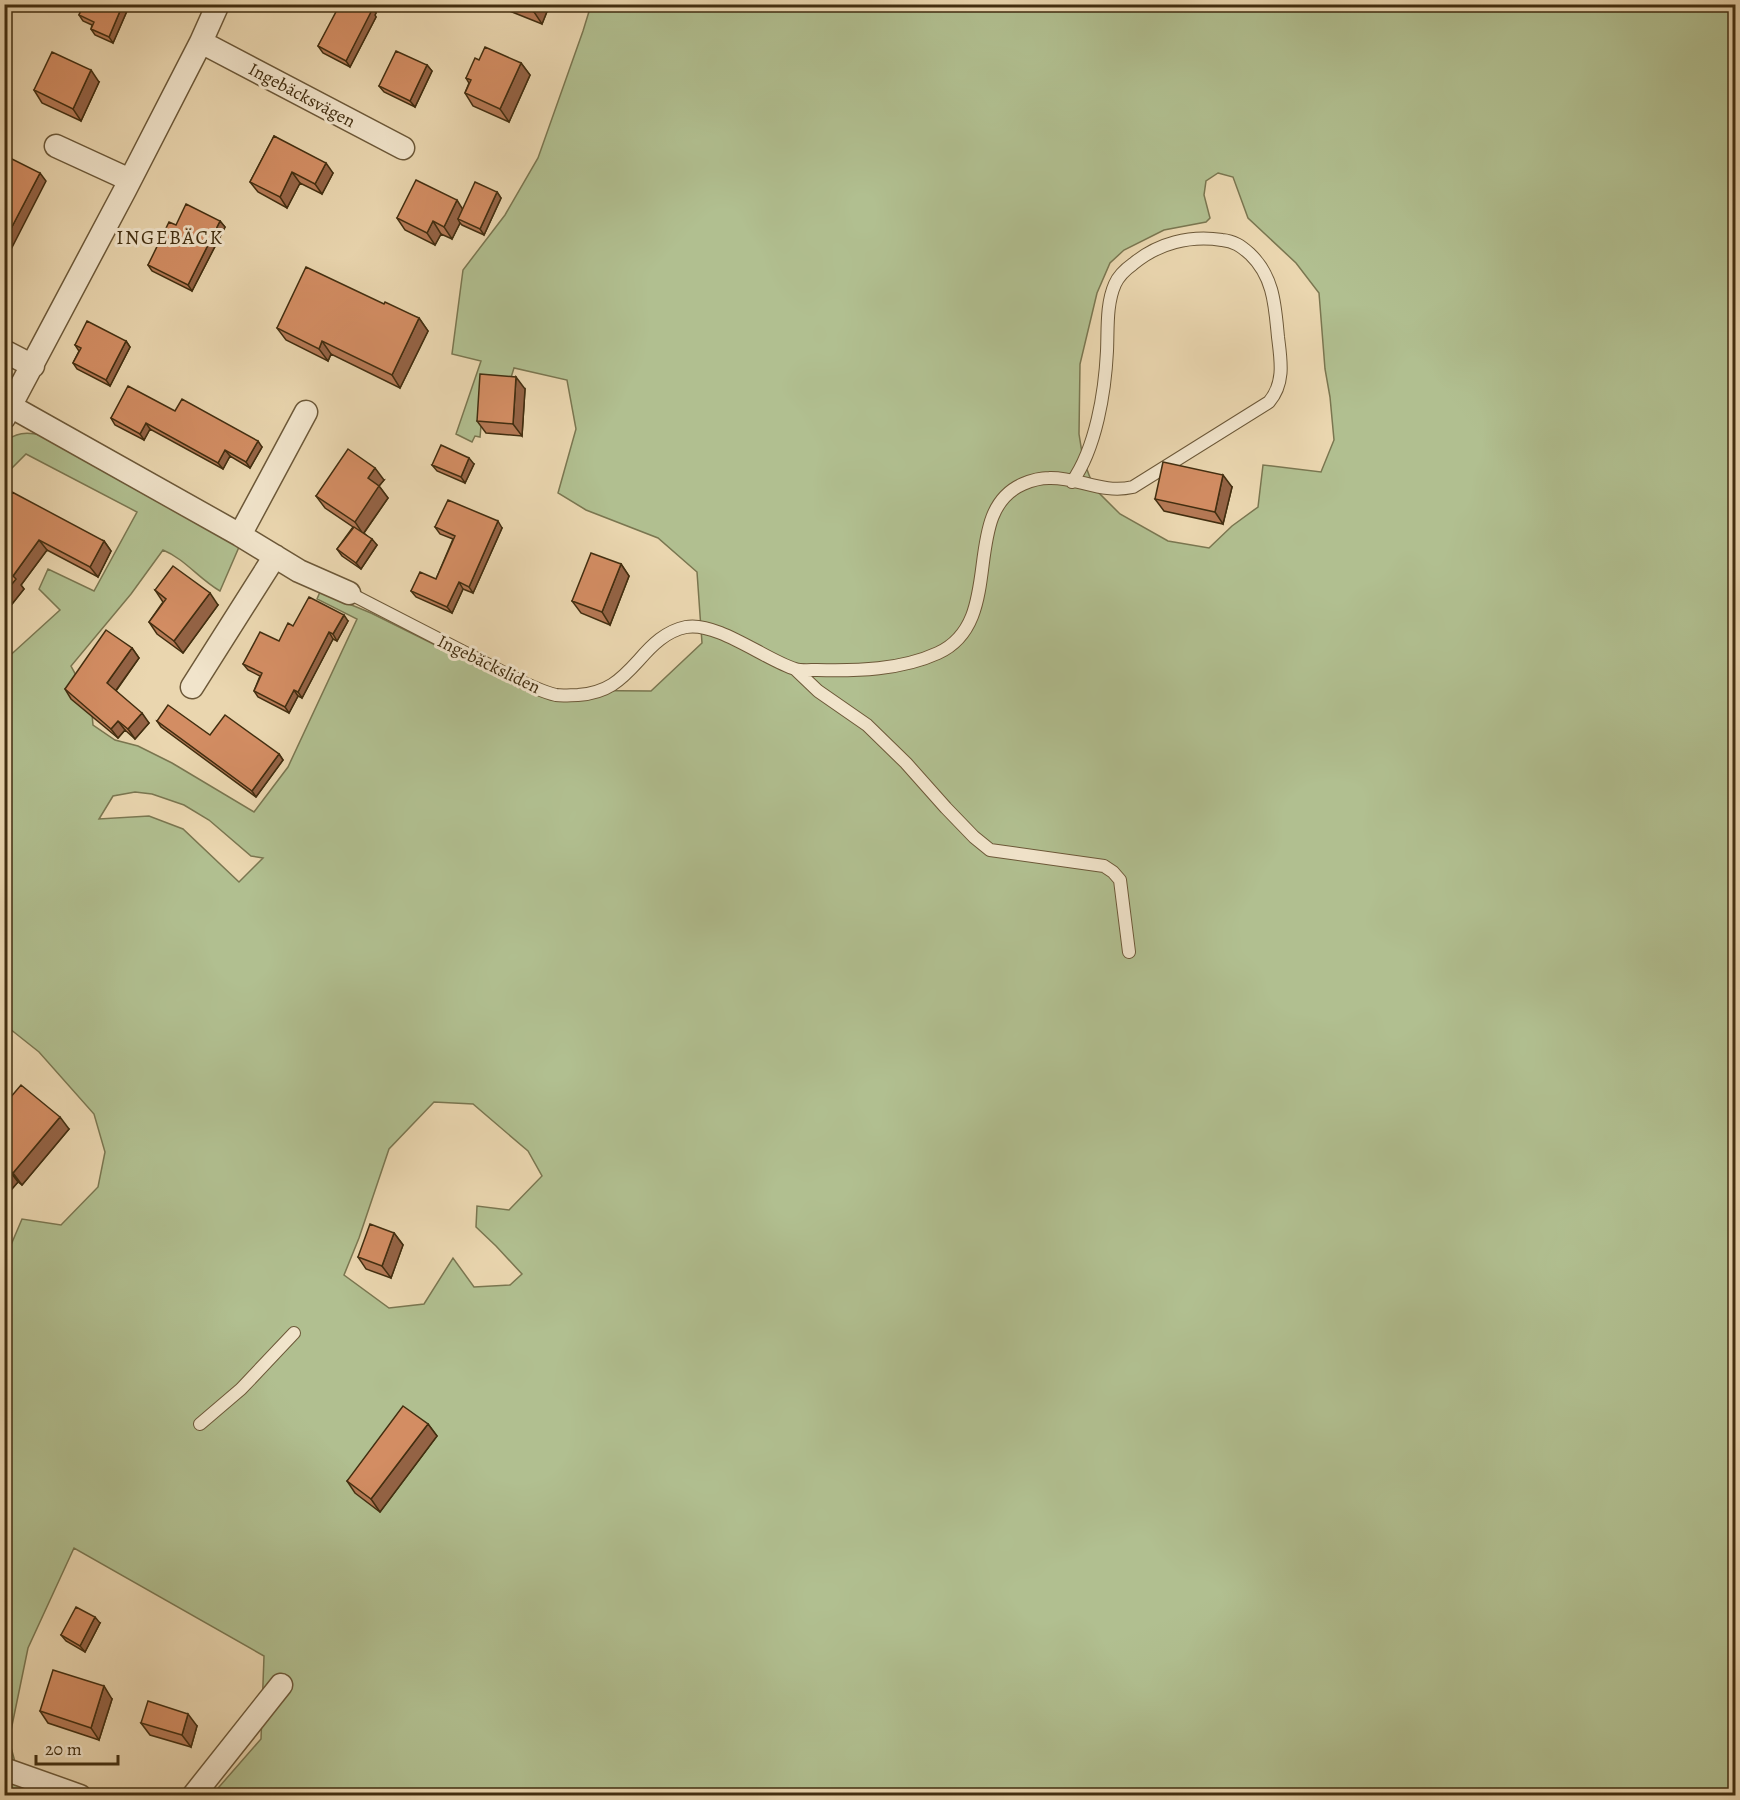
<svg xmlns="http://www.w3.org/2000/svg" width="1740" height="1800" font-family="Alegreya,serif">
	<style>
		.green { fill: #b1bf90; stroke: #7a7650; stroke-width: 1.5; fill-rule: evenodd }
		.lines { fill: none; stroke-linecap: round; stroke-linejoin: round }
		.lane-casing { stroke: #6c5838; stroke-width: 14 }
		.street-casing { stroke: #6c5838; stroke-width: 25 }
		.lane { stroke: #f1e4cb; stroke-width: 12 }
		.street { stroke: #f1e4cb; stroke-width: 22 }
		.wall { fill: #b57955; stroke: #422e10; stroke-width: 1.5 }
		.shaded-wall { fill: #946345; stroke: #422e10; stroke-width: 1.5 }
		.building { fill: #d38d63; stroke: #422e10; stroke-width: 1.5 }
		.labels { text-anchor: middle; stroke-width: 6; stroke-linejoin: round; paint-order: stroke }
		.street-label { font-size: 18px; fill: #422e10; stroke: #f1e4cb }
		.neighbourhood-label { font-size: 20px; letter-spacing: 1.5px; fill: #422e10; stroke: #f1e4cb }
	</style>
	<rect width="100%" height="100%" fill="#ead6af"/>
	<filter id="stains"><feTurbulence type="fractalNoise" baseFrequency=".00333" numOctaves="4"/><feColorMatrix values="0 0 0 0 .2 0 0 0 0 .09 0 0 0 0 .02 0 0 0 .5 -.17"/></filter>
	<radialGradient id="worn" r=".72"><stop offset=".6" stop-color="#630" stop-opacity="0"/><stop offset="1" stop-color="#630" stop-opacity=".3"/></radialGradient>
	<!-- green -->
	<path class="green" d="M591,5H1735V1795H212L261,1739L264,1656L74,1548L28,1648L9,1740L24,1795H5V1259L22,1219L61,1225L98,1187L105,1152L94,1114L39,1052L5,1025V660L60,610L39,589L48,569L94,591L137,512L26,454L7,473L5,470L4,443C15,432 27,432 41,435L239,547L220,591C199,579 185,559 163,550L131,594L71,666L91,703L93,725L115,740L138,746L172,763L254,812L288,767L357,619L317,599L320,592L371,613L526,690L651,691L702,643L697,572L658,538L586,510L558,493L576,429L567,380L514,368L509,384L485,381L480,437L475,436L472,442L456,434L481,361L452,354L463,270L505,215L538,158L583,31ZM1218,173L1233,177L1248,218L1296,263L1319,293L1325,369L1330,397L1334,440L1321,472L1263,465L1258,507L1232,526L1209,548L1168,541L1120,514L1094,488L1083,459L1079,434L1080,364L1097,293L1110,263L1124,250L1164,230L1206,222L1210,218L1204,195L1206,181ZM135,792L152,794L184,805L209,820L251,856L263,858L239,882L183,829L149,816L99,819L113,796ZM434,1102L473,1104L528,1151L542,1176L509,1210L477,1206L476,1227L496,1246L522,1274L510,1285L474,1287L453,1258L424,1304L389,1308L344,1275L359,1238L389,1149Z"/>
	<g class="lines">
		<defs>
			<path id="lane" d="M349,593L526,684C536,688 546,693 556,695C563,696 571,695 578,695C607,693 620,681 639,660C652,645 666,631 686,627C716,621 766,660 795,669C801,671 810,670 817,670C857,671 901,670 938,653C1008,621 958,512 1023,484C1030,481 1041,478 1049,478C1079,477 1101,494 1133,487L1269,402C1285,383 1281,361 1278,337C1275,306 1274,277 1250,254C1241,246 1234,241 1222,240C1190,235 1158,243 1133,264C1126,269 1119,275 1115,284C1106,304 1108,330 1107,351C1105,392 1096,448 1072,482
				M796,670L818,691L867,725L906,763L946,808L974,837L990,850L1104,866L1113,872L1120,880L1129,952
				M200,1424L241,1389L294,1333"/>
			<path id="street" d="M201,42L403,148
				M56,146L130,180
				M4,351L33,366
				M12,407L240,535L299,571L349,593
				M4,418L125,190L201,42L218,4
				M240,535L306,412
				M192,687L275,556
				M4,1769L80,1796
				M193,1796L281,1685"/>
		</defs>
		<!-- lane casing -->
		<use href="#lane" class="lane-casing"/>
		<!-- street casing -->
		<use href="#street" class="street-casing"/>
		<!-- lane -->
		<use href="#lane" class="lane"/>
		<!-- street -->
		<use href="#street" class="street"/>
	</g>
	<!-- wall -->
	<path class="wall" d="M84,4H130L113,43L95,35L91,29L92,25L83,21L79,15Z
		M499,4H550L542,24L502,8Z
		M340,9L376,13L375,15L376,17L350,67L323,53L318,46Z
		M479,60L521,63L530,75L509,122L473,106L465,93L469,83L466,78Z
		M427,65L432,71L415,107L384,92L379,86Z
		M99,82L81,121L42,103L34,90Z
		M274,136L333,173L322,194L300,183L287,208L258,192L250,182Z
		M497,192L501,198L484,235L462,225L460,223L452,239L441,234L435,245L405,230L397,218L462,209Z
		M220,221L225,227L192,291L152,271L148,265Z
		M384,304L419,318L428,331L400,388L331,354L328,361L286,340L277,328Z
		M126,341L130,347L110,386L77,369L73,363L79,351L75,345Z
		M525,389L522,436L486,433L477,421Z
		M175,411L262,447L250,468L230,456L223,469L150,429L144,440L115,425L111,418Z
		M474,464L465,483L437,471L432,465Z
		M384,480L379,486L388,498L364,533L377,545L361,569L342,556L337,549L353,527L325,508L316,496Z
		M1232,487L1223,524L1164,511L1155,499Z
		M4,507L104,541L111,551L98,577L47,550L21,585L24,589L4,614Z
		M435,527L502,528L473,593L463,589L452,613L416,597L411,591L436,579L453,539L440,534Z
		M621,564L629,576L610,625L581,613L572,601Z
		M155,590L218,605L183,653L157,634L149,622L163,602Z
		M348,621L337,641L333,639L302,698L298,696L289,713L258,697L254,691L260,676L248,670L243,664L279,641L293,626Z
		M132,648L139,658L116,691L149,723L135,739L125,730L118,738L71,699L65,689Z
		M157,721L279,754L283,760L256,797L161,727Z
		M4,1105L69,1129L22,1185L18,1182L4,1198Z
		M394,1233L403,1245L391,1278L366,1269L358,1257Z
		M428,1424L437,1436L380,1512L355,1493L347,1481Z
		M100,1623L85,1652L66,1641L61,1635Z
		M112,1699L99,1740L48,1723L40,1711Z
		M141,1723L197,1726L191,1747L150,1735Z"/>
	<!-- shaded-wall -->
	<path class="shaded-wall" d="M123,4H130L113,43L109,37Z
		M537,4H550L542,24L534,12Z
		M372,7L376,13L375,15L376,17L350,67L346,61Z
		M521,63L530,75L509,122L500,109Z
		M427,65L432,71L415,107L410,101Z
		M91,70L99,82L81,121L73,109Z
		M326,163L333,173L322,194L315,184Z
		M292,172L300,183L287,208L280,197Z
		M40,173L46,181L4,263V242Z
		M497,192L501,198L484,235L480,229Z
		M457,200L465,213L458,219L460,223L452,239L444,227Z
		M220,221L225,227L192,291L188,285Z
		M433,221L441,234L435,245L427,233Z
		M419,318L428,331L400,388L392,375Z
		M126,341L130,347L110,386L106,380Z
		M322,341L331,354L328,361L319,349Z
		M516,377L525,389L522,436L513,424Z
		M146,423L150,429L144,440L140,434Z
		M258,441L262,447L250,468L246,462Z
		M225,450L230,456L223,469L218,463Z
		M469,458L474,464L465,483L461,477Z
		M375,468L384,480L379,486L388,498L363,534L355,522L368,478Z
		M1223,475L1232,487L1223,524L1215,512Z
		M498,521L502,528L473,593L469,587Z
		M372,539L377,545L361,569L356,563Z
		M39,540L47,550L21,585L24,589L4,614V594L13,576Z
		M104,541L111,551L98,577L90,567Z
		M621,564L629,576L610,625L602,612Z
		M459,582L463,589L452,613L447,607Z
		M210,593L218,605L183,653L174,641Z
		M344,615L348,621L337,641L333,634Z
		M329,632L333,639L302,698L298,692Z
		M132,648L139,658L114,693L107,683Z
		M294,690L298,696L289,713L285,707Z
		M142,713L149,723L135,739L128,729Z
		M118,721L125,730L118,738L111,729Z
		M279,754L283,760L256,797L252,791Z
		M60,1117L69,1129L22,1185L13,1173Z
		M9,1170L18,1182L4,1198V1175Z
		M394,1233L403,1245L391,1278L382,1266Z
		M428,1424L437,1436L380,1512L371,1499Z
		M95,1617L100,1623L85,1652L80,1646Z
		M104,1686L112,1699L99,1740L91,1728Z
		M188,1714L197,1726L191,1747L182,1735Z"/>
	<!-- building -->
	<path class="building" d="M84,4H123L109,37L91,29L94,22L79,15Z
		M342,4H368L372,7L370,10H372L346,61L318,46L338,8L340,9Z
		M516,4H537L534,12Z
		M485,47L521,63L500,109L465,93L471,80L466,78L475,58L479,60Z
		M396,51L427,65L410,101L379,86Z
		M52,52L91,70L73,109L34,90Z
		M274,136L326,163L315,184L292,172L280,197L250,182Z
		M4,155L40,173L4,242Z
		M416,180L457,200L444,227L433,221L427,233L397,218Z
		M475,182L497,192L480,229L458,219Z
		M186,204L220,221L188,285L148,265L169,222L176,225Z
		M306,267L384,304L385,302L419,318L392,375L322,341L319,349L277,328Z
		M87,321L126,341L106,380L73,363L81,348L75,345Z
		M480,374L516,377L513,424L477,421Z
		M128,386L175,411L182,399L258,441L246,462L225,450L218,463L146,423L140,434L111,418Z
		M441,445L469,458L461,477L432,465Z
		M348,449L375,468L368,478L379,486L355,522L316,496Z
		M1163,462L1223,475L1215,512L1155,499Z
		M12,492L104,541L90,567L39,540L13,576L16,579L4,594V507Z
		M448,500L498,521L469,587L459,582L447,607L411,591L420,572L436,579L455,536L435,527Z
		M354,527L372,539L356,563L337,549Z
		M591,553L621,564L602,612L572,601Z
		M173,566L210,593L174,641L149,622L166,599L155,590Z
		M309,597L344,615L333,634L329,632L298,692L294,690L285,707L254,691L262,673L243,664L260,632L279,641L288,623L293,626Z
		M106,630L132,648L107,683L142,713L128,729L118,721L111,729L65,689Z
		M168,705L210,735L225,715L279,754L252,791L157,721Z
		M21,1085L60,1117L13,1173L9,1170L4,1175V1105Z
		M370,1224L394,1233L382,1266L358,1257Z
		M403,1406L428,1424L371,1499L347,1481Z
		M76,1607L95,1617L80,1646L61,1635Z
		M53,1670L104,1686L91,1728L40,1711Z
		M148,1701L188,1714L182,1735L141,1723Z"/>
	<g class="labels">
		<!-- street labels -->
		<g class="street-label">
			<text transform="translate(302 95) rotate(28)" y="6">Ingebäcksvägen</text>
			<text transform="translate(489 664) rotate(26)" y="6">Ingebäcksliden</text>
		</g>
		<!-- neighbourhood labels -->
		<g class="neighbourhood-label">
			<text x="170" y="244">INGEBÄCK</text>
		</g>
	</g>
	<!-- margin -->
	<rect width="1740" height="1800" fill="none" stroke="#ead6af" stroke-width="24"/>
	<rect x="6" y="6" width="1728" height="1788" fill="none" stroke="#422e10" stroke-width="3"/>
	<rect x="12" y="12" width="1716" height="1776" fill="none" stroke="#422e10" stroke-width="1.5"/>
	<!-- scale -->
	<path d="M36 1755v9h82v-9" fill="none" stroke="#422e10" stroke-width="3"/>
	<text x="45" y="1755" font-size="18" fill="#422e10" stroke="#f1e4cb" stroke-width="4.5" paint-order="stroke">20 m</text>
	<rect width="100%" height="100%" filter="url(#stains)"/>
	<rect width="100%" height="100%" fill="url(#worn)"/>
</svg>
